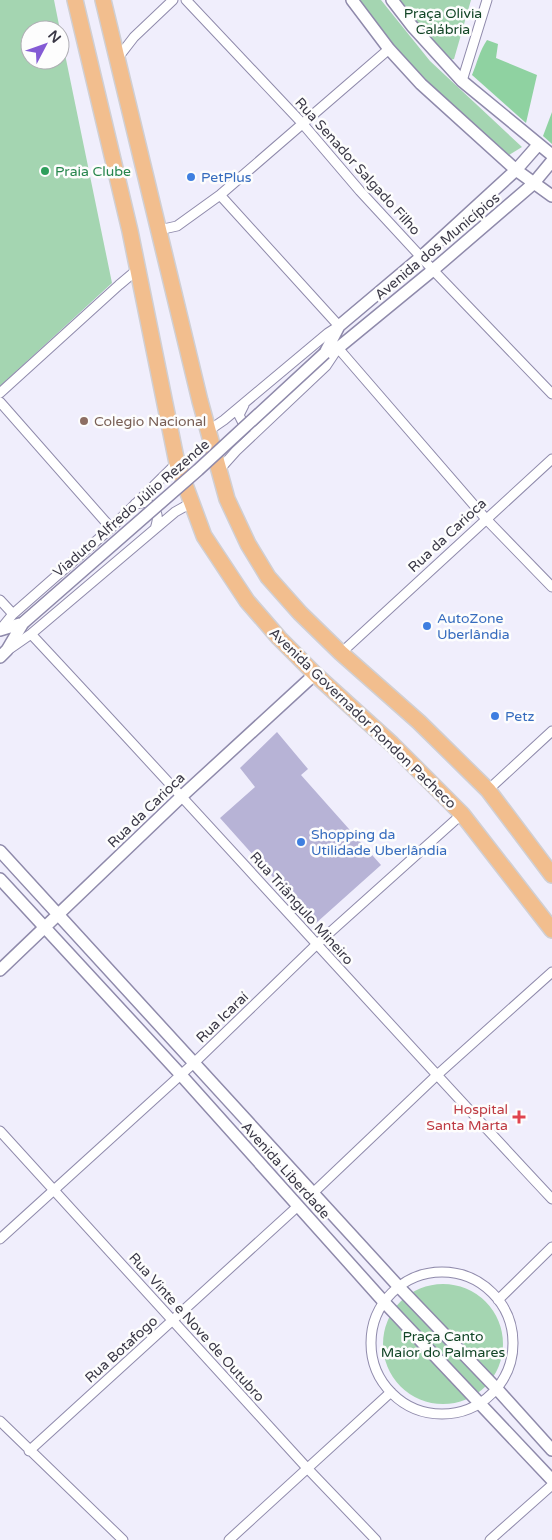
<svg xmlns="http://www.w3.org/2000/svg" width="552" height="1540" font-family="'Varela Round',sans-serif">
	<style>
		.green { fill: #a4d5b1 }
		.forest { fill: #8fd2a1 }
		.building { fill: #b7b3d6 }
		.lines { fill: none; stroke-linecap: round; stroke-linejoin: round }
		.minor-casing { stroke: #8f8aab; stroke-width: 11 }
		.tertiary-casing { stroke: #8f8aab; stroke-width: 14 }
		.primary-casing { stroke: #d0cfd3; stroke-width: 18 }
		.minor { stroke: #fff; stroke-width: 9 }
		.tertiary { stroke: #fff; stroke-width: 11 }
		.primary { stroke: #f2be8e; stroke-width: 15 }
		.tertiary-bridge-casing { stroke: #8f8aab; stroke-width: 14; stroke-linecap: butt }
		.tertiary-bridge { stroke: #fff; stroke-width: 11 }
		.leisure-dot { fill: #2e9e5b; stroke: #fdfdfd; stroke-width: 2 }
		.shop-dot { fill: #3f7fe0; stroke: #fdfdfd; stroke-width: 2 }
		.education-dot { fill: #8d6e63; stroke: #fdfdfd; stroke-width: 2 }
		.health-dot { fill: #e0444e; stroke: #fdfdfd; stroke-width: 2 }
		.labels { text-anchor: middle; stroke-width: 5; stroke-linejoin: round; paint-order: stroke }
		.park-label { font-size: 14px; fill: #124526; stroke: #fdfdfd }
		.street-label { font-size: 14px; fill: #3a3846; stroke: #fdfdfd }
		.leisure-label { font-size: 14px; fill: #27864d; stroke: #fdfdfd; text-anchor: start }
		.shop-label { font-size: 14px; fill: #366cbe; stroke: #fdfdfd; text-anchor: start }
		.education-label { font-size: 14px; fill: #785e54; stroke: #fdfdfd; text-anchor: start }
		.health-label { font-size: 14px; fill: #be3a42; stroke: #fdfdfd; text-anchor: end }
	</style>
	<rect width="100%" height="100%" fill="#f0eefc"/>
	<!-- green -->
	<path class="green" d="M0,0H54L60,30H30V60H60V30L112,283L0,386Z
		M358,0H381L430,61L522,147L509,155L458,112L403,56Z
		M398,0H471L454,59L450,60L405,11Z
		M383 1344a60 60 0 1 1 120 0a60 60 0 1 1-120 0Z"/>
	<!-- forest -->
	<path class="forest" d="M487,40L498,44L496,58L537,75L526,123L472,75C477,63 480,50 487,40Z
		M552,112V144L543,136Z"/>
	<!-- building -->
	<path class="building" d="M277,732L308,769L301,775L381,865L315,924L220,818L255,787L240,768Z"/>
	<g class="lines">
		<defs>
			<path id="minor" d="M186,0L302,123L360,191L433,270L552,394
				M117,59L134,37L173,0
				M462,81L487,0
				M159,230L177,226L220,195L389,49
				M0,393L119,285L138,269
				M0,402L111,528
				M244,405L239,415L243,423L252,427
				M208,431L224,420L328,333L339,326L220,195
				M219,470L236,451L326,366L338,348L486,519L552,587
				M135,504L147,502C157,512 160,514 155,529
				M0,600L13,614
				M0,630L13,614L111,528L177,463
				M31,634C206,821 377,1012 552,1199
				M8,650L31,634L175,512L191,503
				M341,653L552,459
				M488,790L552,731
				M0,1131L307,1468L376,1540
				M314,1192L436,1076L552,972
				M0,1239L195,1062L317,944L462,814
				M371 1343a71 71 0 1 1 142 0a71 71 0 1 1-142 0Z
				M498,1300L552,1247
				M0,1421L123,1540
				M29,1451L298,1206
				M229,1540L391,1392
				M490,1540L552,1485"/>
			<path id="tertiary" d="M352,0L389,49L421,84L516,170L552,196
				M392,0L412,26L462,81L552,155
				M325,353L339,326L421,257L516,170L538,145
				M325,353L338,348L433,270L533,184L552,161
				M0,630L23,623
				M0,657L7,650L23,623
				M0,851L399,1287L497,1389L552,1450
				M0,879L181,1075L384,1302L552,1480
				M0,970L182,796L315,674"/>
			<path id="primary" d="M75,0L130,231L177,463L204,536L247,601L279,638L317,676L392,744L462,814L552,930
				M103,0L200,401L227,499L248,544L268,577L300,613L341,653L419,722L488,790L552,875"/>
		</defs>
		<!-- minor casing -->
		<use href="#minor" class="minor-casing"/>
		<!-- tertiary casing -->
		<use href="#tertiary" class="tertiary-casing"/>
		<!-- primary casing -->
		<use href="#primary" class="primary-casing"/>
		<!-- minor -->
		<use href="#minor" class="minor"/>
		<!-- tertiary -->
		<use href="#tertiary" class="tertiary"/>
		<!-- primary -->
		<use href="#primary" class="primary"/>
		<defs>
			<path id="tertiary-bridge" d="M23,623L198,470L325,353"/>
		</defs>
		<!-- tertiary-bridge casing -->
		<use href="#tertiary-bridge" class="tertiary-bridge-casing"/>
		<!-- tertiary-bridge -->
		<use href="#tertiary-bridge" class="tertiary-bridge"/>
	</g>
	<!-- markers -->
	<circle class="leisure-dot" cx="45" cy="171" r="5"/>
	<g class="shop-dot">
		<circle cx="191" cy="177" r="5"/>
		<circle cx="427" cy="626" r="5"/>
		<circle cx="495" cy="716" r="5"/>
		<circle cx="301" cy="842" r="5"/>
	</g>
	<circle class="education-dot" cx="84" cy="421" r="5"/>
	<path class="health-dot" d="M516.5 1109.5h5v5h5v5h-5v5h-5v-5h-5v-5h5z"/>
	<g class="labels">
		<!-- park labels -->
		<g class="park-label">
			<text x="443" y="18">Praça Olivia<tspan x="443" dy="16">Calábria</tspan></text>
			<text x="443" y="1341">Praça Canto<tspan x="443" dy="16">Maior do Palmares</tspan></text>
		</g>
		<!-- street labels -->
		<g class="street-label">
			<text transform="translate(358 166) rotate(48)" y="5">Rua Senador Salgado Filho</text>
			<text transform="translate(437 246) rotate(-40)" y="5">Avenida dos Municípios</text>
			<text transform="translate(131 508) rotate(-41)" y="5">Viaduto Alfredo Júlio Rezende</text>
			<text transform="translate(447 535) rotate(-43)" y="5">Rua da Carioca</text>
			<text transform="translate(363 718) rotate(44)" y="5">Avenida Governador Rondon Pacheco</text>
			<text transform="translate(146 810) rotate(-44)" y="5">Rua da Carioca</text>
			<text transform="translate(302 908) rotate(48)" y="5">Rua Triângulo Mineiro</text>
			<text transform="translate(222 1017) rotate(-44)" y="5">Rua Icaraí</text>
			<text transform="translate(286 1170) rotate(48)" y="5">Avenida Liberdade</text>
			<text transform="translate(197 1327) rotate(48)" y="5">Rua Vinte e Nove de Outubro</text>
			<text transform="translate(121 1349) rotate(-42)" y="5">Rua Botafogo</text>
		</g>
		<!-- leisure labels -->
		<g class="leisure-label">
			<text x="55" y="176">Praia Clube</text>
		</g>
		<!-- shop labels -->
		<g class="shop-label">
			<text x="201" y="182">PetPlus</text>
			<text x="437" y="623">AutoZone<tspan x="437" dy="16">Uberlândia</tspan></text>
			<text x="505" y="721">Petz</text>
			<text x="311" y="839">Shopping da<tspan x="311" dy="16">Utilidade Uberlândia</tspan></text>
		</g>
		<!-- education labels -->
		<g class="education-label">
			<text x="94" y="426">Colegio Nacional</text>
		</g>
		<!-- health labels -->
		<g class="health-label">
			<text x="508" y="1114">Hospital<tspan x="508" dy="16">Santa Marta</tspan></text>
		</g>
	</g>
	<!-- north arrow -->
	<g transform="translate(45 45) rotate(49)"><circle r="24" fill="#fdfdfd" stroke="#afaeb4"/>
	<path d="M0-4L9 19L0 12L-9 19Z" fill="#845bd5"/>
	<text y="-8" font-size="14" font-weight="bold" text-anchor="middle" fill="#3a3846">N</text>
	</g>
</svg>
